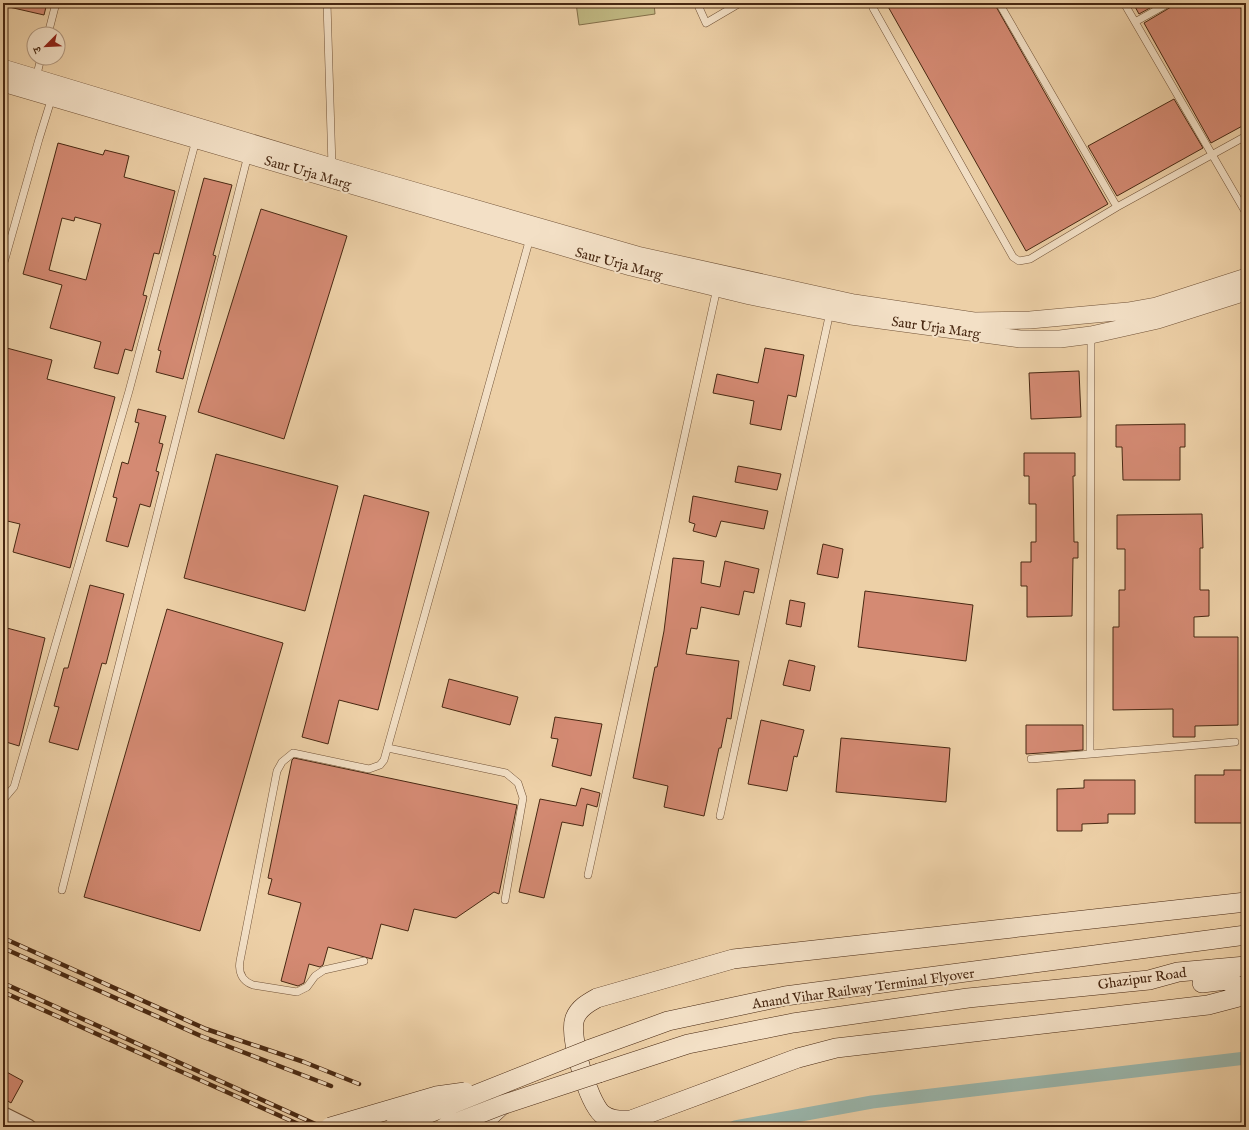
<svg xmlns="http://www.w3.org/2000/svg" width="1249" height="1130" font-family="'IM FELL English','Noto Serif Devanagari',serif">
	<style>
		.green { fill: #c0b882; stroke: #84704a }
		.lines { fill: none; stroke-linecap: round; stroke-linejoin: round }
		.canal { stroke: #9ab6ac; stroke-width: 13 }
		.building { fill: #d48a73; stroke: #482812; fill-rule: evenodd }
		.service-casing { stroke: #715237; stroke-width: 8 }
		.minor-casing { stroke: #715237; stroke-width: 16 }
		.tertiary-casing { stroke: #715237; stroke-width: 18 }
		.secondary-casing { stroke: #482812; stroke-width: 20 }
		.service { stroke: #f3e0c6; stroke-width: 7 }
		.minor { stroke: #f3e0c6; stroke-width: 14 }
		.tertiary { stroke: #f3e0c6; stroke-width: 17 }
		.secondary { stroke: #f3e0c6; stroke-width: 19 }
		.rail-casing { stroke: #482812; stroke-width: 4.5 }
		.rail { stroke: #f3e0c6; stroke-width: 3; stroke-dasharray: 9; stroke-linecap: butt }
		.secondary-bridge-casing { stroke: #482812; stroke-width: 20; stroke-linecap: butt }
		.secondary-bridge { stroke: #f3e0c6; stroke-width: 19 }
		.labels { text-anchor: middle; stroke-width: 4; stroke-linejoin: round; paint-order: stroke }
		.street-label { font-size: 14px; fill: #482812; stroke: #f3e0c6 }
	</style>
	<rect width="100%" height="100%" fill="#edd0a7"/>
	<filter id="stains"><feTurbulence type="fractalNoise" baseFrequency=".005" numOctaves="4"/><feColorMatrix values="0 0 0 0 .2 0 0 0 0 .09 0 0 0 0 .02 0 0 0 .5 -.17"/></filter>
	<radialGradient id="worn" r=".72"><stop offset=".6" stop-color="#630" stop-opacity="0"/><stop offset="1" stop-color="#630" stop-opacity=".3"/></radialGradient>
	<!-- green -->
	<path class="green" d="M576,3H654L655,14L579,25Z"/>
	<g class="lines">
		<!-- canal -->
		<path class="canal" d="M735,1127L872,1102L1246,1058"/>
	</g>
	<!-- building -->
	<path class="building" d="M9,3H47L44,15L9,7Z
		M886,3H994L1108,204L1026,251Z
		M1133,3H1159L1139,14Z
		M1174,3H1238L1246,17V124L1211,143L1144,23L1171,7Z
		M1174,99L1203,148L1117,196L1088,146Z
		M58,143L103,155L105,150L129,156L124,177L175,191L159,254L154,253L143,295L147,296L132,351L125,349L118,374L94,368L101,342L50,328L62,285L23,274ZM75,217L101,224L86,280L49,270L62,218L74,221Z
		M204,178L232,185L213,255L216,256L183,379L156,372L161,351L158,350Z
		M261,209L347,236L284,439L198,412Z
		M3,347L52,360L47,379L115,397L70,568L13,552L20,524L3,520Z
		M765,348L804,355L796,397L788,395L781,430L750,424L754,401L713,393L717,374L758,383Z
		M1079,371L1081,417L1031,419L1029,373Z
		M138,409L166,416L159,443L163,444L156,471L159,472L150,507L140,504L128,547L106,541L117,498L113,497L122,462L128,464L139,423L135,422Z
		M1185,424V447H1180V480H1123L1122,447H1116V425Z
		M1024,453H1075V476H1073L1074,542H1078V558H1073L1072,616L1027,617V586H1021V562H1031V542H1036V504H1029V476H1024Z
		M216,454L338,486L305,611L184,578Z
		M738,466L781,474L777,490L735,482Z
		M364,495L429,512L378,710L339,700L328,744L302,737Z
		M693,496L768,511L764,529L721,521L716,537L693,531L695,524L689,522Z
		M1202,514L1203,548H1200V590H1209V616L1194,617V637H1238V725L1195,726V737H1173V709L1113,710V627H1119V590H1125V549H1117V515Z
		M823,544L843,549L838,578L817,574Z
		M673,558L704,561L701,583L720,587L725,561L759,569L754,593L744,591L739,615L701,607L697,629L691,628L686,654L739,661L731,719L727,718L721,748H719L704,816L664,807L668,786L633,778L655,667H657L664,631Z
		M90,585L124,594L106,664L102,663L78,750L49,742L59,707L54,706L64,668H68Z
		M865,591L973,605L966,661L858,647Z
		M790,600L805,603L801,627L786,624Z
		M167,609L283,643L200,931L84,897Z
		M3,627L45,638L19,746L3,741Z
		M789,660L815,666L810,691L783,685Z
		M449,679L518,697L510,725L442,707Z
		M555,717L602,724L591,776L552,766L558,739L551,738Z
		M761,720L804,730L797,757L794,756L787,791L748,784Z
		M1026,725H1083V750L1026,754Z
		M841,738L950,748L946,802L836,792Z
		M294,758L517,805L499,894L494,892L456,918L414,909L408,931L381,924L372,959L328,947L323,965L320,967L309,964L304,983L298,986L281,981L301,903L268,894L272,879L268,878L292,760Z
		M1224,770H1246V823H1195V775H1224Z
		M1084,780H1135V814H1108V823L1082,824V831H1057V789L1084,788Z
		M581,788L600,793L597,807L587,804L583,826L562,822L544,898L519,892L540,799L576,806Z
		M3,1070L23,1081L11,1103L3,1098Z"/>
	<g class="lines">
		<defs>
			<path id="service" d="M327,3L332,167
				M697,3L706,23L740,3
				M873,3V8L1013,257L1019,261L1030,259L1117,207L1246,136
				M999,3L1117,207
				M1124,3L1246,213
				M1135,22L1169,3
				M48,34L56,3
				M36,78L41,58
				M3,266L39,139L52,97
				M388,748L506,773L518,783L523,798L505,900
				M1090,754L1091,335
				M1031,759L1235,742
				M3,800L14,787L129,391L196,140
				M720,816L830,312
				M588,875L717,288
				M62,890L248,155
				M364,961L324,970L315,976L307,987L297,992L253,985C242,981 238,972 240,961L277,771L282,762L293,753L369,769L380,765L384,760L530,238"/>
			<path id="minor" d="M3,1114L29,1127"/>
			<path id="tertiary" d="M3,68L342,170L637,255L854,303L974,321L1030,320L1128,311L1156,306L1246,277
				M3,83L631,267L750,296L851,316L1020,339H1060L1091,335L1158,320L1246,292"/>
			<path id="secondary" d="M1246,902L733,959L597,998C588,1003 579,1008 575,1018C568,1035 588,1101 602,1114C611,1121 620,1120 631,1120L798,1058L836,1048L1208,1005L1246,995
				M1202,983L1226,980L1246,990
				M588,1050L668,1021L785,996L1246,935
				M599,1073L688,1044L793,1023L968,998L1149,980L1178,972L1246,966
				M478,1127L502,1105"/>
		</defs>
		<!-- service casing -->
		<use href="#service" class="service-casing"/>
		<!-- minor casing -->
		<use href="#minor" class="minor-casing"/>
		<!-- tertiary casing -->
		<use href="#tertiary" class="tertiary-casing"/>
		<!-- secondary casing -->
		<use href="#secondary" class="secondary-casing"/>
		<!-- service -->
		<use href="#service" class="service"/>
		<!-- minor -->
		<use href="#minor" class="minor"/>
		<!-- tertiary -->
		<use href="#tertiary" class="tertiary"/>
		<!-- secondary -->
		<use href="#secondary" class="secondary"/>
		<defs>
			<path id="rail" d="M3,938L206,1029L304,1062L359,1084
				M3,948L201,1036L331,1086
				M3,983L322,1127
				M3,992L305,1127"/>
		</defs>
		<!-- rail casing -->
		<use href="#rail" class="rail-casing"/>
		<!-- rail -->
		<use href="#rail" class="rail"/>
		<defs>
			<path id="secondary-bridge" d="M330,1127L436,1096L465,1092
				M394,1127L588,1050
				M445,1127L502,1105L599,1073"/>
		</defs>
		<!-- secondary-bridge casing -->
		<use href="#secondary-bridge" class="secondary-bridge-casing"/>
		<!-- secondary-bridge -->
		<use href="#secondary-bridge" class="secondary-bridge"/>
	</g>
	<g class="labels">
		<!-- street labels -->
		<g class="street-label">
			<text transform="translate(308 172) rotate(16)" y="5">Saur Urja Marg</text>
			<text transform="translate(619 263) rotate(15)" y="5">Saur Urja Marg</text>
			<text transform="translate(936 327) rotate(8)" y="5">Saur Urja Marg</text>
			<text transform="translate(1142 978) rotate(-8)" y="5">Ghazipur Road</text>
			<text transform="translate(863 988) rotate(-8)" y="5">Anand Vihar Railway Terminal Flyover</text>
		</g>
	</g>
	<!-- margin -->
	<rect width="1249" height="1130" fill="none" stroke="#edd0a7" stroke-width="16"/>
	<rect x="4" y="4" width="1241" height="1122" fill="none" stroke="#482812" stroke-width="2"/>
	<rect x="8" y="8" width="1233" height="1114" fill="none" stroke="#482812"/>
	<!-- north arrow -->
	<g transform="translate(46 46) rotate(246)"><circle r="19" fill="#f3e0c6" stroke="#af967e"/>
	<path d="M0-3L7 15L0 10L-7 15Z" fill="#8f2418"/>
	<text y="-6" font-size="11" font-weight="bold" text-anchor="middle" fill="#482812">उ</text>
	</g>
	<rect width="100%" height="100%" filter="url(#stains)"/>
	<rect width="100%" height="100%" fill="url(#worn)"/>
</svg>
